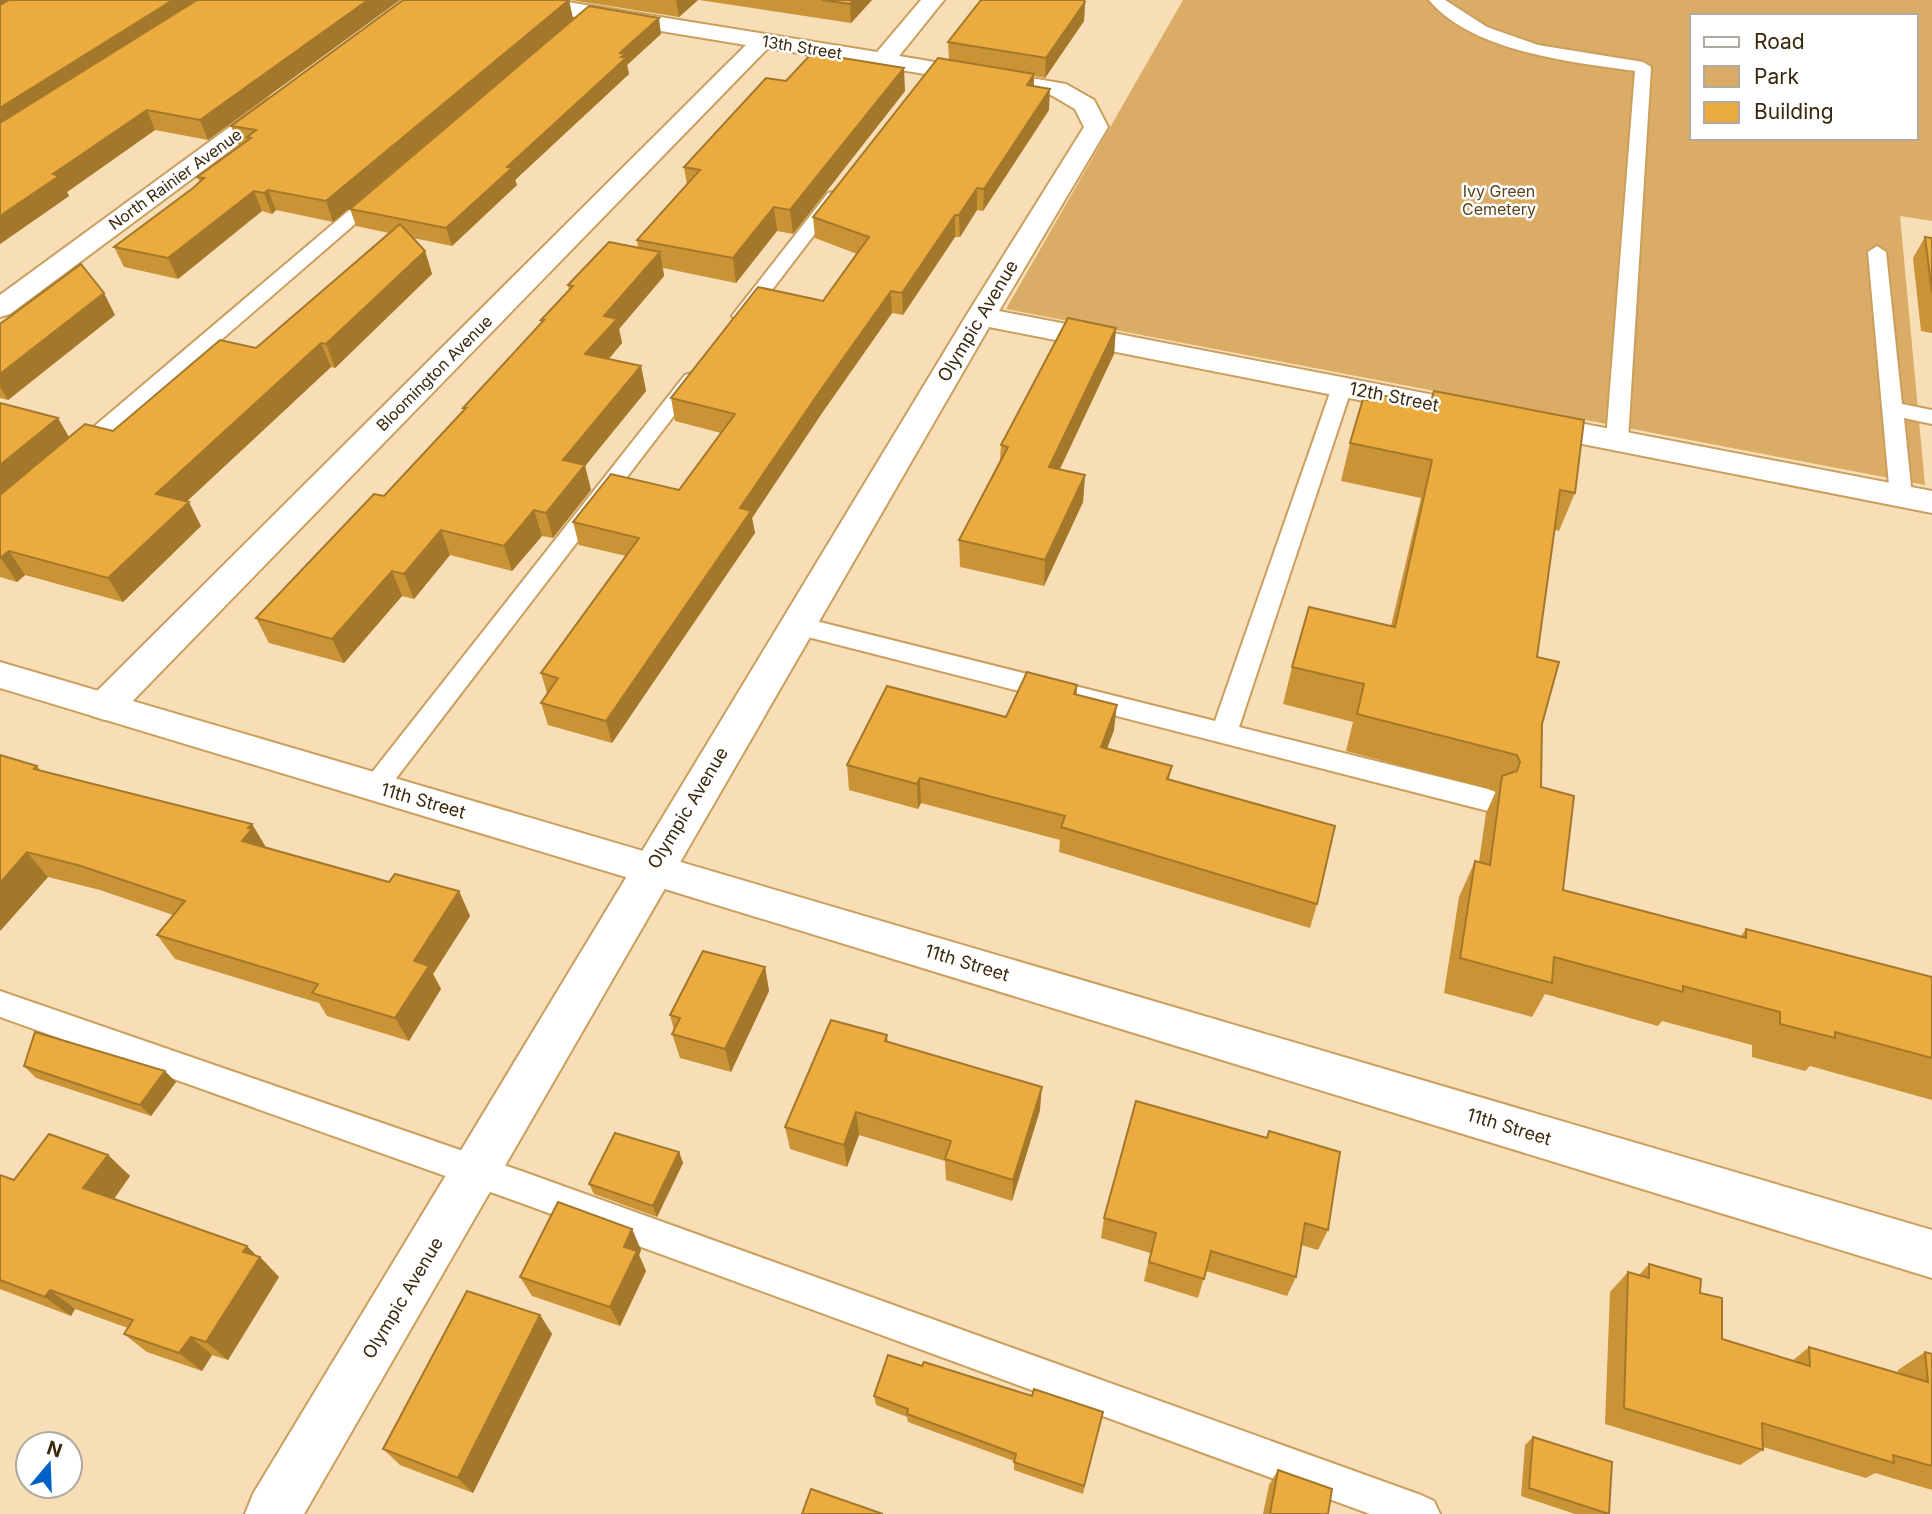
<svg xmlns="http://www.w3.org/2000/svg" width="1932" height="1514" font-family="Inter,sans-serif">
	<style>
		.green { fill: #dbac66; fill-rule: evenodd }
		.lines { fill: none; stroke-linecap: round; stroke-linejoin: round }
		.lane-casing { stroke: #ca9f5d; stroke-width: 4 }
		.street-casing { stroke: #ca9f5d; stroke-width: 4 }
		.secondary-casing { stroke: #ca9f5d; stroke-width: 4 }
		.lane { fill: #fff; fill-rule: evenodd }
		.street { fill: #fff; fill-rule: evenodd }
		.secondary { fill: #fff; fill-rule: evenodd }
		.wall { fill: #ca9335 }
		.shaded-wall { fill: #a4782b }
		.building { fill: #ebab3e; stroke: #a4782b; stroke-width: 2 }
		.labels { text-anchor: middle; stroke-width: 5; stroke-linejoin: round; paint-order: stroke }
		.far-street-label { font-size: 16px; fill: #39280c; stroke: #fff }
		.far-park-label { font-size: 16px; fill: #5d4318; stroke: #fff }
		.street-label { font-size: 18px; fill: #39280c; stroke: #fff }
	</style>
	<rect width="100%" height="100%" fill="#f8deb7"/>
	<!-- green -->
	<path class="green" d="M1183,0H1932V221L1900,216L1925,485L1006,309ZM1692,16H1916V138H1692Z"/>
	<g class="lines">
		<defs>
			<path id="lane" d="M1429,0H1445L1487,27L1538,45L1643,62L1651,67L1628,440L1625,445H1609L1606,440L1635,71C1572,62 1472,52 1429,0Z
				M379,189L385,190L388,194L385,198L87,456H71L68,451L71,446L373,190Z
				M834,192L843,197L749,320H735L732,316L735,312L828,193Z
				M1877,246L1886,252L1902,404L1932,410V424L1904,418L1912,496L1909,501H1893L1890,496L1868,252Z
				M692,373L699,375L702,379L699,383L384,794L375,797L366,794L362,787L366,780L685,375Z
				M1342,381L1352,387L1239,727L1488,789L1498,793L1501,800L1498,807L1488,811L796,634L787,631L784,625L787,619L796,616L1215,721L1332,387Z
				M0,991L524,1172L1421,1495L1434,1501L1440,1514H1370L524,1204L0,1017Z"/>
			<path id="street" d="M504,0H555L877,52L921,0H944L899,56L1066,84L1094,100L1108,127L999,311L1932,491V513L989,327L304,1514H245L253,1494L966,316L1084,127L1075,109L1051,95L768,48L118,716L105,720L92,716L86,706L92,696L746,45L515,7Z
				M277,97L286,99L289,104L286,109L10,314L0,317V295L268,99Z"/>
			<path id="secondary" d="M0,662L1932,1230V1278L652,885L0,688Z"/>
		</defs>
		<!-- lane casing -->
		<use href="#lane" class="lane-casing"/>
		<!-- street casing -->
		<use href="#street" class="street-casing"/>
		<!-- secondary casing -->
		<use href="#secondary" class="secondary-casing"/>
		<!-- lane -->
		<use href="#lane" class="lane"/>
		<!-- street -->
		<use href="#street" class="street"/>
		<!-- secondary -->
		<use href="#secondary" class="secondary"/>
	</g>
	<!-- wall -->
	<path class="wall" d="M0,0H400L208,140L155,130L67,192L69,196L0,244Z
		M569,0L573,19L333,222L276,210L272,214L262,211L178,279L124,267L114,247L193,188L200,182L197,177L239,146L231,126Z
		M571,0H698L679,17Z
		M699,0H872L851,23Z
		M1085,2L1084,21L1045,78L1034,76V86L1049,110L983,211L977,210L960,237H955L903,315L892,313L822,413L752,518L755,533L612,743L548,725L541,703L547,693L541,673L626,556L579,545L573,522L679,490L721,433L675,421L671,398L823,301L857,254L815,238L813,217L949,60L948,42Z
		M661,34L627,65L629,74L515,180L517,185L452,246L413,238L425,251L432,274L335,368L331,367L186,502L201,526L123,602L25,575L17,582L0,577V403L69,437L113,431L256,348L389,233L356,226L350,209Z
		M786,81L905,91L793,234L777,231L736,283L663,268L664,276L619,329L622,343L609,359L641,366L646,391L585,466L591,490L553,538L542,536L512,571L450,555L414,599L402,596L344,663L269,643L256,618L384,496L464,410L463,408L542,323L541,320L569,291L568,285L638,247L637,240L687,185L684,167Z
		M1925,237L1932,238V333L1921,331L1913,258Z
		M115,315L8,400L0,398V324Z
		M1116,328L1114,354L1060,469L1085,475L1083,502L1044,586L960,567L959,540L1000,460L1001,445Z
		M1368,400L1575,493L1559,531L1555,530L1537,657L1542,724L1541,787L1563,890L1741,936L1746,929L1932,977V1100L1810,1066L1805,1071L1752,1057V1045L1662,1021L1658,1026L1545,994L1532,1017L1444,993L1459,897L1475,861L1479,862L1486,813L1496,791L1346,751L1353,722L1283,704L1292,667L1391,626L1421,498L1341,481L1350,443Z
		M1077,685V695L1114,730L1107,749L1172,766L1169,779L1317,904L1310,928L1059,852L1060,840L921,803L918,809L849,790L847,765L1006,717Z
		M0,755L37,766L41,771L252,824L266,848L389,882L459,891L470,916L433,974L441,989L409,1041L327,1016L319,1003L175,959L157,935L173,915L100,890L48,877L0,931Z
		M765,967L769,991L731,1072L680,1058L672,1034L674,1030L670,1015Z
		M887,1035L888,1042L1040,1110L1012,1201L946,1180L945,1161L859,1135L847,1167L790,1149L785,1127Z
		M24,1066L176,1082L151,1116L36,1078Z
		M1269,1131L1328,1230L1318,1250L1301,1245L1296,1277L1287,1296L1206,1271L1198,1298L1144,1281L1150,1253L1101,1238L1104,1218L1266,1138Z
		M679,1152L683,1163L657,1217L594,1194L589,1184Z
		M108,1155L130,1176L114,1198L260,1257L279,1277L228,1360L212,1355L202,1371L147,1352L124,1334L128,1328L75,1309L71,1316L0,1289V1175L14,1180Z
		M632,1229L641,1250L639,1255L646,1271L620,1326L532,1296L520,1277Z
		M1649,1264L1700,1293L1722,1339L1792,1361L1809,1347L1898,1373V1370L1925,1352L1932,1354V1490L1875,1473L1866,1478L1763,1447V1450L1740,1465L1605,1424L1610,1292L1628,1272L1639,1275Z
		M540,1315L552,1334L473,1493L400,1465L383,1449Z
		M922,1366L1032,1396L1103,1412L1083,1494L1014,1470V1461L908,1422L907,1417L876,1405L874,1396Z
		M1533,1437L1609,1514H1575L1521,1496L1525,1445Z
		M1278,1470L1328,1514H1263L1269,1485Z"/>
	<!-- shaded-wall -->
	<path class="shaded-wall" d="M0,0H14L0,8Z
		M173,0H210L0,134V108Z
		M368,0H400L208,140L200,120Z
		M569,0L573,19L333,222L326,201Z
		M676,0H698L679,17Z
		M854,0H872L851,23L850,4Z
		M1085,2L1084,21L1045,78L1046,58Z
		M659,18L661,34L627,65L629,74L515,180L517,185L452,246L446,228L620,53Z
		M904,68L905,91L793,234L790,210Z
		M1034,74L1033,95L1027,85Z
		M1050,89L1049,110L983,211L984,189Z
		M147,110L155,130L67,192L69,196L0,244V216L53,174Z
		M977,188V210L960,237L959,215Z
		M268,190L276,210L272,214L264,193Z
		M254,191L262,211L178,279L168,258Z
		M774,207L777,231L736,283L733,258Z
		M955,215V237L903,315L902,293Z
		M425,251L432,274L335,368L326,344Z
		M660,252L664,276L619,329L622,343L591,379L585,354L604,316Z
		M891,291L892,313L822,413L752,518L755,533L612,743L606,721L740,508L820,391Z
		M104,293L115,315L8,400L0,387V374Z
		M1116,328L1114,354L1048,494L1049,467Z
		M321,343L331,367L169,518L156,494Z
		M641,366L646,391L585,466L591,490L553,538L546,513L563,460Z
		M58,418L72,442L0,503V465Z
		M1085,475L1083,502L1044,586L1045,560Z
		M189,502L201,526L123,602L108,578Z
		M534,510L542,536L512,571L504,546Z
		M441,530L450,555L414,599L404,574Z
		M9,551L25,575L17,582L1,558Z
		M392,571L402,596L344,663L332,639Z
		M1117,705L1114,730L1098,772L1101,747Z
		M920,778L921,803L918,809L917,784Z
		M252,824L267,849L242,841L248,828Z
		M27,852L48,877L0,931V883Z
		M459,891L470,916L433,974L441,989L409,1041L395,1018L414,961Z
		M765,967L769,991L731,1072L725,1049Z
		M165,1071L176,1082L151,1116L140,1105Z
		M1042,1087L1040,1110L1012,1201L1013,1180Z
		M856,1112L859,1135L847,1167L844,1145Z
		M679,1152L683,1163L657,1217L653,1206Z
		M108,1155L130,1176L107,1209L83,1188Z
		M632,1229L641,1250L639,1255L646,1271L620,1326L610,1307L624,1247Z
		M247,1246L259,1258L260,1257L279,1277L228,1360L206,1342L243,1252Z
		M50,1290L75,1309L71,1316L45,1297Z
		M540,1315L552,1334L473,1493L458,1478Z
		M191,1337L212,1355L202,1371L179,1353Z"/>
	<!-- building -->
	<path class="building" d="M9,0H173L0,108V5Z
		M197,0H368L200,120L147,110L53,174L59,176L0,216V123Z
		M403,0H569L326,201L268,190L264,193L254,191L168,258L114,247L193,188L204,178L197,177L251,138L247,137L256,130L231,126Z
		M821,0H854L850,4Z
		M981,0H1084L1085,2L1046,58L948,42Z
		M589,6L659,18L620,53L625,54L621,57L626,58L507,167L512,168L446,228L350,209Z
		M812,53L904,68L790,210L774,207L733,258L637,240L700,170L684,167L766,78L786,81Z
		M938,58L1034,74L1027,85L1050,89L984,189L977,188L959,215H955L902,293L891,291L820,391L740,508L751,511L606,721L541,703L558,678L541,673L639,538L573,522L611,474L679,490L735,414L671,398L758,287L823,301L869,237L813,217Z
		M400,224L425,251L326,344L321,343L156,494L189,502L108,578L9,551L0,558V495L85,424L113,431L220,340L256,348Z
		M1925,237L1932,238V292Z
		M609,242L660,252L604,316L617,319L585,354L641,366L563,460L585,465L546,513L534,510L504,546L441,530L404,574L392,571L332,639L256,618L374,494L384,496L466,408H463L544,320H541L573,286L568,285Z
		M81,264L104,293L0,374V324Z
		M1068,318L1116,328L1049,467L1085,475L1045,560L959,540L1008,447L1001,445Z
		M1434,391L1584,420L1575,493L1560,490L1537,657L1559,662L1542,724L1541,787L1574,796L1563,890L1746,938V929L1932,977V1058L1835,1032V1038L1780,1024V1012L1683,986V992L1554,957L1552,983L1460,958L1475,861L1490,865L1502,776L1517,771L1520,762L1517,755L1357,714L1364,684L1292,667L1309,607L1395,627L1432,460L1350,443L1363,399L1368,400L1370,393L1430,405Z
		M0,403L58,418L0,465Z
		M1027,672L1077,685L1074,694L1117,705L1101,747L1172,766L1167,779L1335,826L1317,904L1061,827L1065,816L920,778L917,784L847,765L887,686L1006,717Z
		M0,755L37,766L34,769L252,824L248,828L252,829L242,841L389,882L395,874L459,891L414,961L429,966L395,1018L312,993L318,984L157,935L185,901L81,866L27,852L0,883Z
		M703,951L765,967L725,1049L672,1034L680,1018L670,1015Z
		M831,1020L887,1035L885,1041L1042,1087L1013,1180L945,1159L951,1141L856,1112L844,1145L785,1127Z
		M35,1032L165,1071L140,1105L24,1066Z
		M1136,1101L1267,1138L1269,1131L1340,1152L1328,1230L1305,1223L1296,1277L1211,1251L1204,1279L1149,1262L1156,1233L1104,1218Z
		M615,1133L679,1152L653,1206L589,1184Z
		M49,1134L108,1155L83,1188L247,1246L243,1252L260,1257L206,1342L191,1337L179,1353L124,1334L133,1320L50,1290L45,1297L0,1280V1175L14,1180Z
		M558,1202L632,1229L624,1247L637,1251L610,1307L520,1277Z
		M1649,1264L1701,1279L1700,1293L1722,1298V1339L1810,1366L1809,1347L1928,1382L1925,1352L1932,1354V1466L1893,1455L1894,1463L1762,1423L1763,1450L1624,1408L1628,1272L1649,1278Z
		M467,1291L540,1315L458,1478L383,1449Z
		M888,1355L922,1366L924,1362L1032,1396L1034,1389L1103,1412L1084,1486L1014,1462L1016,1454L907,1414L908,1409L874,1396Z
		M1533,1437L1612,1462L1609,1514L1529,1488Z
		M1278,1470L1332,1489L1328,1514H1270Z
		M811,1489L883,1514H802Z"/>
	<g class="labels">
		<!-- far-street labels -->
		<g class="far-street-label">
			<text transform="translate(802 47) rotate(9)" y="6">13th Street</text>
			<text transform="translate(175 179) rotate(-36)" y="6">North Rainier Avenue</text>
			<text transform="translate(434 373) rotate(-45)" y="6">Bloomington Avenue</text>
		</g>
		<!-- far-park labels -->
		<g class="far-park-label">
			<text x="1499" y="197">Ivy Green<tspan x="1499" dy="18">Cemetery</tspan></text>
		</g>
		<!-- street labels -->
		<g class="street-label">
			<text transform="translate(978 321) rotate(-59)" y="6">Olympic Avenue</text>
			<text transform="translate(1394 397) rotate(11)" y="6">12th Street</text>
			<text transform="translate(423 801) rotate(16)" y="6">11th Street</text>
			<text transform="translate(688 808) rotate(-59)" y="6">Olympic Avenue</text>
			<text transform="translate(967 963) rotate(17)" y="6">11th Street</text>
			<text transform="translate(1509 1127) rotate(17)" y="6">11th Street</text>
			<text transform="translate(403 1298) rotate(-59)" y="6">Olympic Avenue</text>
		</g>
	</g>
	<!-- legend -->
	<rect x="1690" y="14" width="228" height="126" fill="#ffffff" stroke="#b0a99e" stroke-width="2"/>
	<rect x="1704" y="37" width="35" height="10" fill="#ffffff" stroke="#b0a99e" stroke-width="2"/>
	<text x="1754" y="49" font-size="21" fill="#39280c">Road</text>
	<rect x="1704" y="66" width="35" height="21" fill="#dbac66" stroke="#b0a99e" stroke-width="2"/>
	<text x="1754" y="84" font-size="21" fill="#39280c">Park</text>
	<rect x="1704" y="102" width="35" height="21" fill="#ebab3e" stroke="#b0a99e" stroke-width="2"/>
	<text x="1754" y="119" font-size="21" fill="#39280c">Building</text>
	<!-- north arrow -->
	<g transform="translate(49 1465) rotate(19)"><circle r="33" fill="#ffffff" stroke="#b0a99e" stroke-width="2"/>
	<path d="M0-5L12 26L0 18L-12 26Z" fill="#0061c9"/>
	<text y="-10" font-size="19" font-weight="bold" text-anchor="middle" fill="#39280c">N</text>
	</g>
</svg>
